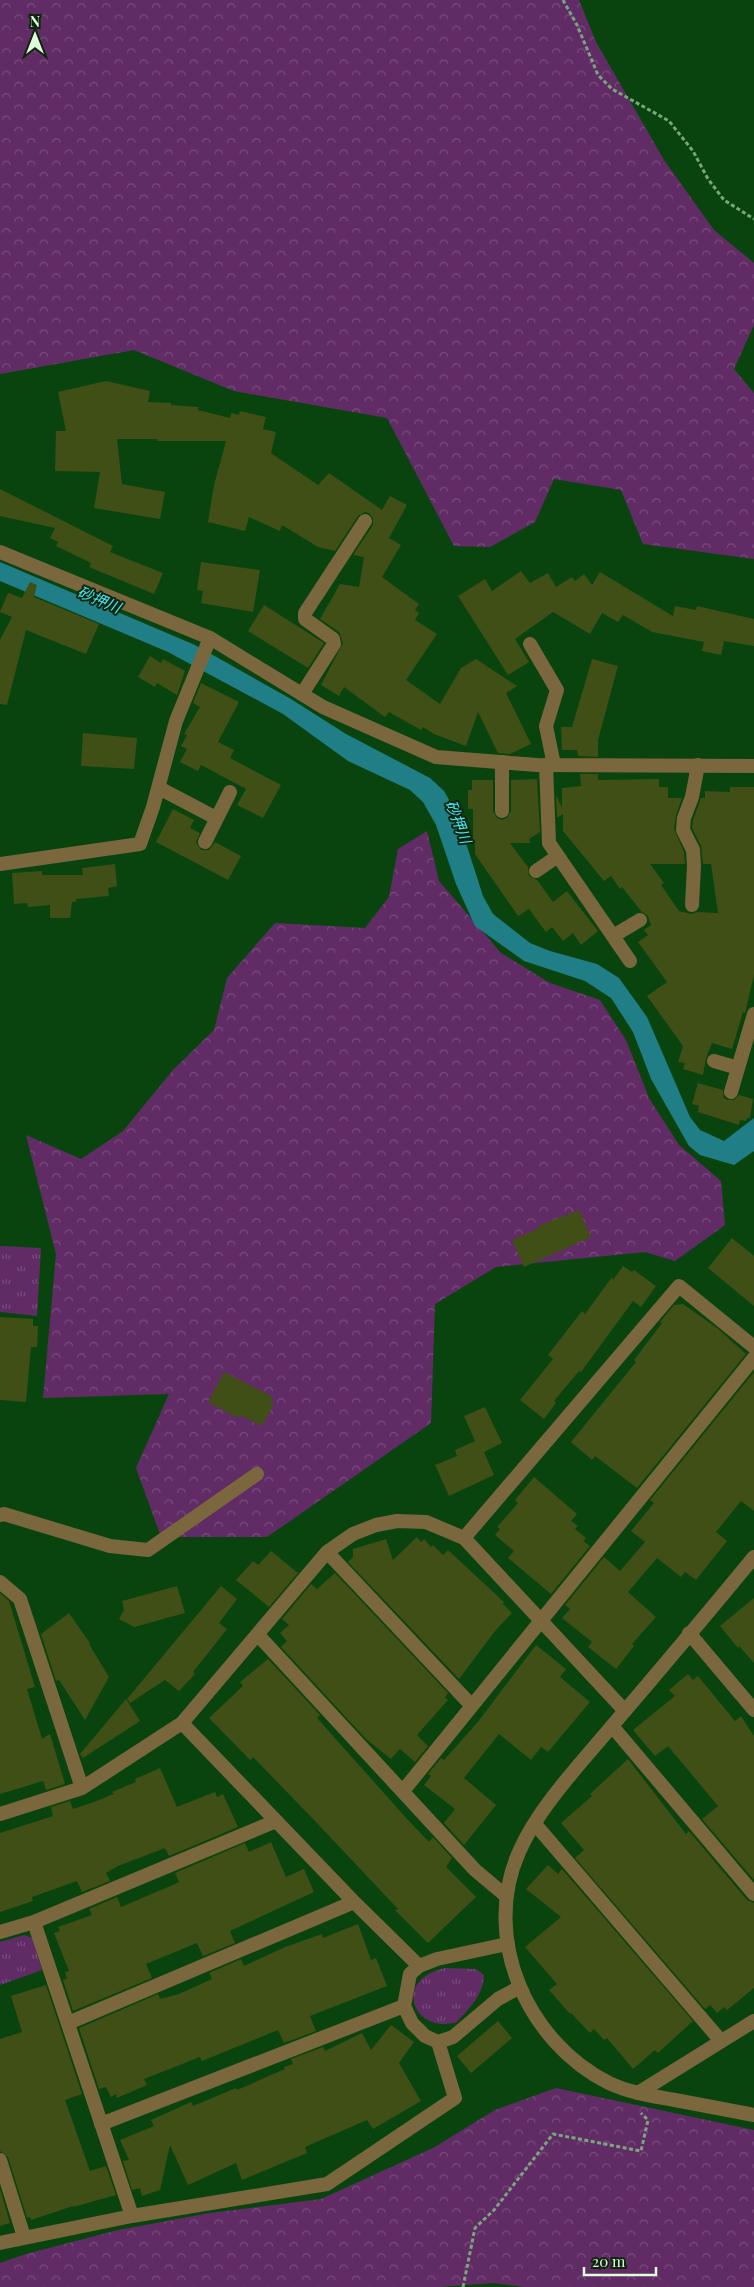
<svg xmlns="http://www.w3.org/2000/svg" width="754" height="2287" font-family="'Playfair Display','Noto Sans JP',serif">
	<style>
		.grass { fill: url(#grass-tufts) }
		.forest { fill: url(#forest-crowns) }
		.water { fill: #1f7e86 }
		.building { fill: #3f4f16 }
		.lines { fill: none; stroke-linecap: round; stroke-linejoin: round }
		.path { stroke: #7ba67d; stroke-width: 3; stroke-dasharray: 4 2.5; stroke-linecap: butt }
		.service { stroke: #7b673e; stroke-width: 14 }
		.minor { stroke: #7b673e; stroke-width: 14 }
		.tertiary { stroke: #7b673e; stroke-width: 14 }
		.labels { text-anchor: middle; stroke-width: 4; stroke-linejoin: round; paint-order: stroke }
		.water-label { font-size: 15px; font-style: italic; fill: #40eefd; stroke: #0e250e }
	</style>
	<defs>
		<pattern id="grass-tufts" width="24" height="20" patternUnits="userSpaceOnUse" patternTransform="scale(1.25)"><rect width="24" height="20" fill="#612c66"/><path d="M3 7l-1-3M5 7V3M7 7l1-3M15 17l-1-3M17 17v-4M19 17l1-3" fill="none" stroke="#774c7b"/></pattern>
		<pattern id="forest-crowns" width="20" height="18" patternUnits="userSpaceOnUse" patternTransform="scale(1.25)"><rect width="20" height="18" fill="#612c66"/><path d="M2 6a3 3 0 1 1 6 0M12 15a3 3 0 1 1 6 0" fill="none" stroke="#774c7b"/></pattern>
	</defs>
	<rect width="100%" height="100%" fill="#09440f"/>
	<!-- grass -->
	<path class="grass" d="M0,1246L41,1248L37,1316L0,1312Z
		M24,1935L33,1938L42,1970L0,1985V1942Z
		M445,1968L476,1969L484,1975C483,1996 470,2007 457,2022C414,2035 391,1980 445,1968Z"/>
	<!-- forest -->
	<path class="forest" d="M0,0H579L596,42L664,160L714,230L754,263V325L734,369L754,393V559L643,544L621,490L554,479L535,522L490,547L454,546L387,418L234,391L134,350L0,374Z
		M427,831L439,881L501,953L550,983L600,1000L626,1040L649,1098L679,1145L721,1181L725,1225L675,1261L645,1252L496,1267L435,1304L431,1423L267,1537H161L136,1468L169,1394L43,1398L56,1254L26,1135L81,1159L123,1131L173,1070L214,1030L227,978L275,923L365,928L389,897L398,849Z
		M556,2088L754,2130V2287H524L494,2283L440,2287H0V2263L26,2254L118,2230L210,2213L321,2199L433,2148L495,2110Z"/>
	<!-- water -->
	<path class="water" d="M0,562L195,645L291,699L346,734L430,778L444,791L456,812L483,896L493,914L530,943L550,951L597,964L619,978L647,1017L690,1117L700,1130L724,1141L754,1118V1151L734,1165L700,1155L689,1146L651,1079L633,1032L611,998L585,981L524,961L475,926L456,884L436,825L423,802L410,790L348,761L283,714L168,652L0,581Z"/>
	<!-- building -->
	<path class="building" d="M106,381L150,391L148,402L171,403V405L198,407V410L230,418L231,413L239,415L240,411L266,417L263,429L276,432L271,453L318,485L329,473L382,510L390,496L407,505L389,538L401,545L382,577L419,604L415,610L419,613L415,620L437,634L406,680L440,704L461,668L476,659L517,686L506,693L531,744L510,754L498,753L478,712L466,746L434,734L423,727L421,730L389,712L385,717L344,687L339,696L321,685L343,643L339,632L320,619L340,584L359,587L364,557L353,555L373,525V518L369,513L365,512L358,516L335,551L318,547L282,525L280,531L249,517L245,531L208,522L214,485L226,441H157V439H117L122,484L165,492L160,519L94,508L100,472L55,471L56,431H66L58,392Z
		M0,489L113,546L110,552L163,573L154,594L89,567L91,563L56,546L58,542L50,538L55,528L0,516Z
		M201,562L260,570L253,612L201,603L203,591L197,590Z
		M521,571L530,583L548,573L556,587L572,577L575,581L584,574L592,585L600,572L673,616L675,606L696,610L697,606L754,619V646L724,641L721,655L702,651L704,642L652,632L623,615L618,622L602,613L590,634L553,612L515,639L529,662L508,675L458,596L485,579L492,591Z
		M30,582L37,585L34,597L99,624L86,654L26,630L7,705L0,704V640L12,617L0,612L8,593L22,598Z
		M264,605L324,643L308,668L248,631Z
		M150,656L161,663L163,659L185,671L177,695L157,683L155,687L138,677Z
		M592,659L618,666L598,740V757L578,756L577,750H562L561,727H572Z
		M201,683L239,702L218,742L234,750L230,758L281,785L263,818L237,805L246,789L201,765L198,771L180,762L187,749L181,746L187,735L184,734L200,707L193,703Z
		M83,733L137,738L134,769L81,766Z
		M580,774H598V780L659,779V787H668V798H682L676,815L674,829L684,852L685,864H650L664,883L661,885L679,911L691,914L697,912L718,913L711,864H703L701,846L692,828L693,820L701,798H705V791L730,792V787H754V975L745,1013L743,1012L732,1049L712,1043L706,1058L703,1075L683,1069L685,1063L678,1062L683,1046L647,996L667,982L638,942L648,935L644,930L651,925L648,916L641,911L622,887L620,889L611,876L604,881L563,831V814L557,818L556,795L562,808V788L581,786Z
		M537,779L540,832L529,839L530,843H510L528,867L529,876L537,880L553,902L567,891L598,931L581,945L573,933L563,941L552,927L546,932L529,909L518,916L475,854V841H473V809H468V790H472V780H493V811L497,818L502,820L507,818L511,811V780Z
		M173,809L194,820L190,828L200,833L196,842L201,850H209L215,842L241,856L228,880L156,842Z
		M115,864L117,886L108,888L109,896L76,899V902H72L70,918H50V905L28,907L27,903L14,904L12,873L42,871V875H83L82,868Z
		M698,1083L723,1090L724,1098L728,1100H734L739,1095L753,1099L750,1118H747L746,1121L740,1120L739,1125L698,1112L699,1106L692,1104Z
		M579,1210L591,1237L524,1267L512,1240L539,1228L538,1226Z
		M732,1238L754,1256V1306L708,1268Z
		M623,1266L632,1272L634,1270L656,1286L641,1307L633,1301L581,1372L579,1371L554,1401L556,1403L544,1419L520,1400L553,1359L548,1355L582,1311L585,1314L612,1277L613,1280Z
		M683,1304L717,1328L746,1354L637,1488L595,1456L592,1460L571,1442L636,1362L634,1360L662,1323L660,1322L674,1305Z
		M0,1317L33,1319V1326H38L37,1347H31L26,1402L0,1400Z
		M224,1372L273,1397L270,1402L274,1404L262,1426L240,1415L238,1418L208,1402Z
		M754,1372V1511L741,1501L716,1532L727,1541L696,1580L685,1572L681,1577L657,1558L628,1592L656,1617L632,1644L634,1646L616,1669L588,1647L592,1642L562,1618L570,1609L565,1605L604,1557L620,1571L645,1542L631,1531L654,1503L650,1500Z
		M485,1407L502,1443L484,1452L494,1475L449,1496L435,1465L457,1456L455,1450L475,1441L464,1416Z
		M534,1477L577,1514L571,1521L578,1526L575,1529L586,1538L583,1541L590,1546L551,1594L508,1558L514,1551L495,1535L500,1529L497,1527L518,1503L515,1500Z
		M417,1537L421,1542L424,1539L431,1547L433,1545L443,1555L448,1550L504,1602L503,1604L512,1613L495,1631L459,1679L348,1562L353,1557V1549L386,1539L393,1560Z
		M271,1551L298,1573L269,1607L236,1580L253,1561L258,1565Z
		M335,1573L448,1693L445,1698L448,1700L417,1735L428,1746L415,1762L400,1749L391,1759L366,1739L281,1647L287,1641L280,1633L289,1625L282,1619L311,1584L317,1589Z
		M177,1586L185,1613L134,1627L119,1619L124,1610L122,1601Z
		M221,1586L237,1599L219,1623L227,1629L193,1672L195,1674L179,1691L165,1680L130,1703L127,1699Z
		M0,1593L9,1601L35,1687L27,1689L42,1739L50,1734L65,1784L46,1790L43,1781L0,1794Z
		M754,1598V1663L739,1646L738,1648L720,1626Z
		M69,1613L90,1643L89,1644L109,1677L85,1720L59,1680L56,1681L41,1634Z
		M536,1645L566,1669L560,1677L590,1702L548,1752L541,1747L531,1760L499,1734L464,1778L496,1805L464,1845L444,1823L455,1809L424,1785L431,1776L428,1774L441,1758L444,1760L477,1723Z
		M268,1659L320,1715L317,1718L408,1820L429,1842L433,1837L452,1858L446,1867L476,1897L428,1943L395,1910L398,1909L315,1821L253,1757L250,1760L209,1718L243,1686L240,1682Z
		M688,1674L693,1680L698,1676L735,1721L741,1716L754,1736V1880L702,1819L718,1806L668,1746L655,1756L633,1730L675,1696L669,1690Z
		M126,1699L140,1721L83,1758L80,1754Z
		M628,1759L686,1834L689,1831L747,1900L754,1903V1988L727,2010L724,2007L717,2013L710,2005L705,2009L575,1858L584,1850L561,1823L592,1796L590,1794Z
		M160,1768L177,1807L215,1792L217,1797L223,1794L238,1827L169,1856L165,1848L118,1866L106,1873L110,1881L82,1892L77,1881L32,1897L33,1901L0,1912V1833L53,1816L51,1807L70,1801L73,1809L94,1802L114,1794L112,1792L136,1782L135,1779Z
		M271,1842L286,1877L304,1869L314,1892L230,1931L235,1943L203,1956L197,1943L146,1964L152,1978L73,2011L63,1980L67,1979L65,1972L69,1971L54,1933L60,1931L58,1927L92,1915L89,1909L117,1897L121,1907L175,1884L179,1882L175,1873L245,1843L249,1852Z
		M548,1865L558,1874L562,1869L693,2021L658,2053L655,2050L633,2069L607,2038L604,2040L594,2029L590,2033L571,2013L570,2014L549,1990L557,1984L525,1947L561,1917L526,1889Z
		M358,1924L371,1960L376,1958L387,1986L310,2016L316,2031L284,2043L278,2030L202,2061L200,2057L144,2079L147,2085L117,2098L116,2094L111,2097L106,2087L99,2089L79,2028L158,1994L160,1999L179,1994L212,1979L209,1973L241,1959L244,1966L285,1947L322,1934L323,1938Z
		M46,1985L82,2094L65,2100L90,2171L106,2166L116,2195L73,2207V2206L31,2220L30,2217L27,2218L8,2157L0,2151V2039L22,2032L11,1996Z
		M498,2021L512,2038L471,2073L457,2056Z
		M391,2025L414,2042L399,2063L421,2101L373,2129L367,2120L305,2147L307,2153L242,2180L236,2163L188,2185L170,2145L160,2190L142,2196L140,2188L132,2190L123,2161L129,2160L120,2140L154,2126L151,2120L191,2102L193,2106L236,2088L237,2090L285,2069L284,2067L293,2064L291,2059L323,2047L325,2051L362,2033L371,2050Z
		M0,2189L10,2223L0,2226Z"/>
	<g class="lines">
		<!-- path -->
		<path class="path" d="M563,0L577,25L598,75L612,89L669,121L693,151L708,179L724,200L754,219
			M463,2287L475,2228L494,2210L553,2134L641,2151L648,2120L641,2113"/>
		<!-- service -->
		<path class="service" d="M530,644L557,690L546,726L554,765
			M302,694L334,644L333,639L305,619V613L365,521
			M546,765L549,843L630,961
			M159,788L216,818
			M502,811V762
			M205,842L230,792
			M0,864L140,844L153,807L176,721L210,638
			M536,871L558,856
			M692,905L694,866L693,850L683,830L684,818L692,797L698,765
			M613,936L640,920
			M714,1061L738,1068
			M731,1092L754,1014"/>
		<!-- minor -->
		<path class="minor" d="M0,1515L4,1514L110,1546L148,1550L257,1474
			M464,1538L679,1286L754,1347
			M327,1552L471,1705
			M0,1582L20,1599L82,1788
			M689,1633L754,1710
			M258,1635L475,1870L506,1896
			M182,1723L354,1902L419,1966
			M612,1726L754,1894
			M403,1791L754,1358
			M0,1814L82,1788L182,1723L327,1552L353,1534L376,1525L397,1521L426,1522L464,1538L625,1711
			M535,1824L721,2041
			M34,1922L132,2216
			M0,1932L34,1922L276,1821
			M68,2023L354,1902
			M438,2042L453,2037L498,1999L520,1987
			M638,2093L754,2021
			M101,2124L404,2006
			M0,2160L24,2237
			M0,2243L132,2216L327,2184L455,2098L438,2042L425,2036L412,2023L404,2006L410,1974L419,1966L437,1959L507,1944"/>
		<!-- tertiary -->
		<path class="tertiary" d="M0,552L210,638L323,707L436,757L537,765L754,766
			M754,1557C707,1614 660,1670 612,1726C581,1763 538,1808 519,1852C481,1938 527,2042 609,2083C630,2093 653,2096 675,2100C702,2105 728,2110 754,2115"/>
	</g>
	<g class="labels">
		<!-- water labels -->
		<g class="water-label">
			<text transform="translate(99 600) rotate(23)" y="5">砂押川</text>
			<text transform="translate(458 822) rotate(69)" y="5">砂押川</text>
		</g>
	</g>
	<!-- north arrow -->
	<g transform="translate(35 35)" stroke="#0e250e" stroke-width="4" paint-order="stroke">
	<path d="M0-4L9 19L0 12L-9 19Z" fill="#e0fdde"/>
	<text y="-8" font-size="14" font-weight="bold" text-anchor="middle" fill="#e0fdde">N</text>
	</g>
	<!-- scale -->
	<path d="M584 2267v8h72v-8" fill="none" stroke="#e0fdde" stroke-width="2.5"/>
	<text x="592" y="2267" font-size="15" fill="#e0fdde" stroke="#0e250e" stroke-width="4" paint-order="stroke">20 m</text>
</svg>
